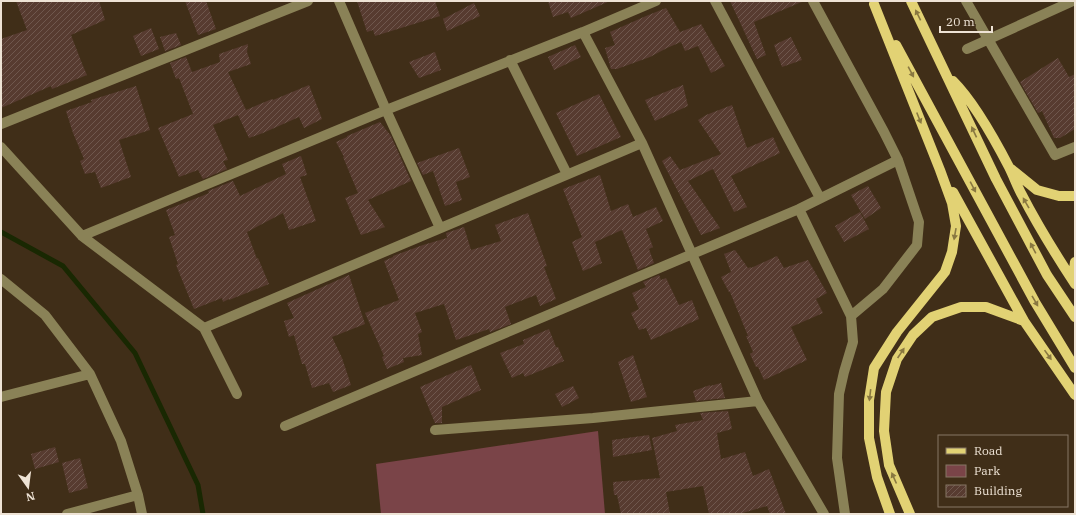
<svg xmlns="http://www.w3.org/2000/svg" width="1076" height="515" font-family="'IBM Plex Serif',serif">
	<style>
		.green { fill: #7a4448 }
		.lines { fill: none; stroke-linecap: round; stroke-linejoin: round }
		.stream { stroke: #192802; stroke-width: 5 }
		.building { fill: url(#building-hatch) }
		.minor { stroke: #8a8257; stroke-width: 10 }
		.major { stroke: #e2d274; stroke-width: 10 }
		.oneway { fill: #897841 }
	</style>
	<defs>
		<pattern id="building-hatch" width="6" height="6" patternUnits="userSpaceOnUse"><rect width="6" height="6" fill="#573b30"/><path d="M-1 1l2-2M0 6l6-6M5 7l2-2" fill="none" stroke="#6f574d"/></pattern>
	</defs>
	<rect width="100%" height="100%" fill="#402e18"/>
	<!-- green -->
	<path class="green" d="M598,431L605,514H381L376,464Z"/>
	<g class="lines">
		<!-- stream -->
		<path class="stream" d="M1,232L63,266L135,353L198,485L203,514"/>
	</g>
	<!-- building -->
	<path class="building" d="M16,1H99L105,20L71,35L83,66L87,75L52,89L51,86L1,108V39L27,30Z
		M185,1H206L216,29L198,35Z
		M357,1H435L440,16L375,36L373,30L367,32Z
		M548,1H610L571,18L568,12L553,17Z
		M730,1H804L754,22L766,55L757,59Z
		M474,3L480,16L447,31L443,19Z
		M666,8L680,32L701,24L725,66L711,73L698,46L685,51L681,42L667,48L650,57L617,69H611L605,48L615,45L610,32L646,16Z
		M151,28L159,49L141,56L133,36Z
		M176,33L181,45L165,51L160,37Z
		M791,37L802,60L782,67L774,45Z
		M248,44L247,52L251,64L228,72L246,110L272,99L273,100L309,85L322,119L304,128L299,117L263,133L249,138L238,115L213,125L228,160L223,161L227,169L203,179L198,170L179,177L158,128L193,114L179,78L176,79L170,63L186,57L192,72L220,62L219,54Z
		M575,45L581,57L554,70L548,57Z
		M435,52L441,70L419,78L409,62Z
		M1058,58L1069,77L1075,74V129L1060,138H1054L1042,111L1038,113L1020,82Z
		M683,85L688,106L655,121L645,100Z
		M136,86L150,130L119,140L131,177L101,188L95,172L85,174L80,161L84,159L73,133L66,111L92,102L91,100Z
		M599,94L621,137L577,156L556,113Z
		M732,105L747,148L773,137L780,153L731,176L747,207L734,212L713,169L688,181L720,228L701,235L662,161L670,156L680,170L721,154L698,120L706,115Z
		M380,122L391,136L411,181L368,200L385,227L361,235L345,198L358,193L343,157H344L336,142L347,137V136Z
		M459,148L470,177L456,182L462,200L445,206L433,171L423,175L417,163Z
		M301,156L307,175L300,177L316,221L289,230L283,213L247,232L257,259L258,258L269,284L229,300V299L223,302L222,298L194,309L176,265L178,264L169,237L175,235L166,210L202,196L209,193L208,191L233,181L240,196L286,174L282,164Z
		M600,175L611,211L628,204L633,217L656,207L663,221L646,229L653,247L649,249L654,263L638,270L622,230L595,242L602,263L583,271L572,242L582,237L563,189Z
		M868,186L881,208L865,219L851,195Z
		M860,212L869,229L844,242L835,226Z
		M528,213L547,266L544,267L556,299L540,306L536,295L505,307L511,324L490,332L489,329L456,340L444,304L415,313L422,332L418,334L422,355L403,358L404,362L387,369L382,357L384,356L365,313L399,300L384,261L393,257V256L423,245L447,238L446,233L464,227L471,250L501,241L495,225Z
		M735,250L748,268L751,267V268L777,256L784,268L808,260L827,293L816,299L823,313L791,327L807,360L764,380L758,367H756L750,354L753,352L746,336H748L730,292H729L721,277L731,272L724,254Z
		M349,275L365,324L332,337L342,358L351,385L333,392L329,383L312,388L305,364H302L294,335L289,337L284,321L294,318L287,303Z
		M659,275L661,280L666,278L679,305L692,300L699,319L651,340L646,328L639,330L631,313L639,309L632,293L646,287L643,282Z
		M549,329L556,347H558L564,361L525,377L523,373L512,378L500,353L524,344L523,340Z
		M633,355L647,397L631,402L618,362Z
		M471,365L481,390L442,407V423H435L420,387Z
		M721,383L725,398L696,401L693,391L710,385V386Z
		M573,386L579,398L562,407L555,394Z
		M728,411L732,429L717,433L721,459L745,452L753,476L769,469L786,514H770L767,506L739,514H709L703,486L666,492L670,514H621L617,495H614L613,482L660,478L652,438L677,431L675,425L703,420L700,413Z
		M649,435L652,450L613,457L612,440Z
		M55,447L59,462L35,469L31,454Z
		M80,458L88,488L69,493L62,463Z"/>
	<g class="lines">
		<!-- minor -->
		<path class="minor" d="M339,1L386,110L440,228
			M715,1L820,198
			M813,1L884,132L898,160L919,222L917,245L883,289L851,316L853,342L844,372L839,394L837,458L845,514
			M966,1L1055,155L1075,147
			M583,32L642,143L758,401L824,514
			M967,49L1073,1
			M510,60L567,174
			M1,124L308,1
			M1,147L82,236L204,328L237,394
			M799,209L851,316
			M82,236L386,110L583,32L656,1
			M1,279L45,315L90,374L121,441L138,495L142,514
			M204,328L642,143
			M1,397L90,374
			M285,426L799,209L898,160
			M435,430L593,418L758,401
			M67,514L138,495"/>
		<!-- major -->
		<path class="major" d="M911,1L996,179L1047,275L1075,317
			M874,4L940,170L952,203L956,226L952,252L945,272L897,332L874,368L869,400V438L877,477L890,514
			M896,45L1035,302L1075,368
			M953,81C975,103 995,140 1009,167C1014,177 1017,186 1022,195C1038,226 1056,255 1075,284
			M1011,169L1037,190L1059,196H1075
			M953,192L1024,321
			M1075,262L1074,269L1075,273
			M910,514L889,465L884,431L886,392L897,359L913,335L932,317L961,307H986L1024,321L1075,395"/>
	</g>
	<!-- one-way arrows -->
	<defs><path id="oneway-solid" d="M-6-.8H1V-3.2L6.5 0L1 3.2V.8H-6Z"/></defs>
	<g class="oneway">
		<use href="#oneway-solid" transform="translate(918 15) rotate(-116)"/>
		<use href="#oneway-solid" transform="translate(911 72) rotate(62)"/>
		<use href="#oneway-solid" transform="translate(919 118) rotate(68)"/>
		<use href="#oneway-solid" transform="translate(974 132) rotate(-115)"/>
		<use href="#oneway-solid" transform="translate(973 187) rotate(62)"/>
		<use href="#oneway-solid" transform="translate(1026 203) rotate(-120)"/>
		<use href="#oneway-solid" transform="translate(955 234) rotate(100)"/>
		<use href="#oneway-solid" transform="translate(1033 248) rotate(-118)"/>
		<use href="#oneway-solid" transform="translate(1035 301) rotate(60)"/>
		<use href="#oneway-solid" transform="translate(901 353) rotate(-56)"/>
		<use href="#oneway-solid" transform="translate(1048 355) rotate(55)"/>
		<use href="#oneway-solid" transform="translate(870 395) rotate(97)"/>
		<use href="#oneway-solid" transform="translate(894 478) rotate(-114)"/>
	</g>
	<!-- border -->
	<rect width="1076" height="515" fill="none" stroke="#eee3d5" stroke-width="4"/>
	<!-- legend -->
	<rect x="938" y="435" width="130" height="72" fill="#402e18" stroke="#867664"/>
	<rect x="946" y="448" width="20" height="6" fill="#e2d274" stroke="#867664"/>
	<text x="974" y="455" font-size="12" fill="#eee3d5">Road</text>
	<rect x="946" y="465" width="20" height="12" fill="#7a4448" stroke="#867664"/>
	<text x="974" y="475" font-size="12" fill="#eee3d5">Park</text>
	<rect x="946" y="485" width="20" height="12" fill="url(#building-hatch)" stroke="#867664"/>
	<text x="974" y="495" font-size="12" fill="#eee3d5">Building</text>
	<!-- north arrow -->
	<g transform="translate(28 487) rotate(166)" stroke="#402e18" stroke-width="3" paint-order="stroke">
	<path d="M0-3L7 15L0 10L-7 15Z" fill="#eee3d5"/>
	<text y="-6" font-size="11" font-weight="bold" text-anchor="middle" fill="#eee3d5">N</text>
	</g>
	<!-- scale -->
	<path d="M940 26v6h52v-6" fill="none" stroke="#eee3d5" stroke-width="2"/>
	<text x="946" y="26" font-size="12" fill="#eee3d5" stroke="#402e18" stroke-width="3" paint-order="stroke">20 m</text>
</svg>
